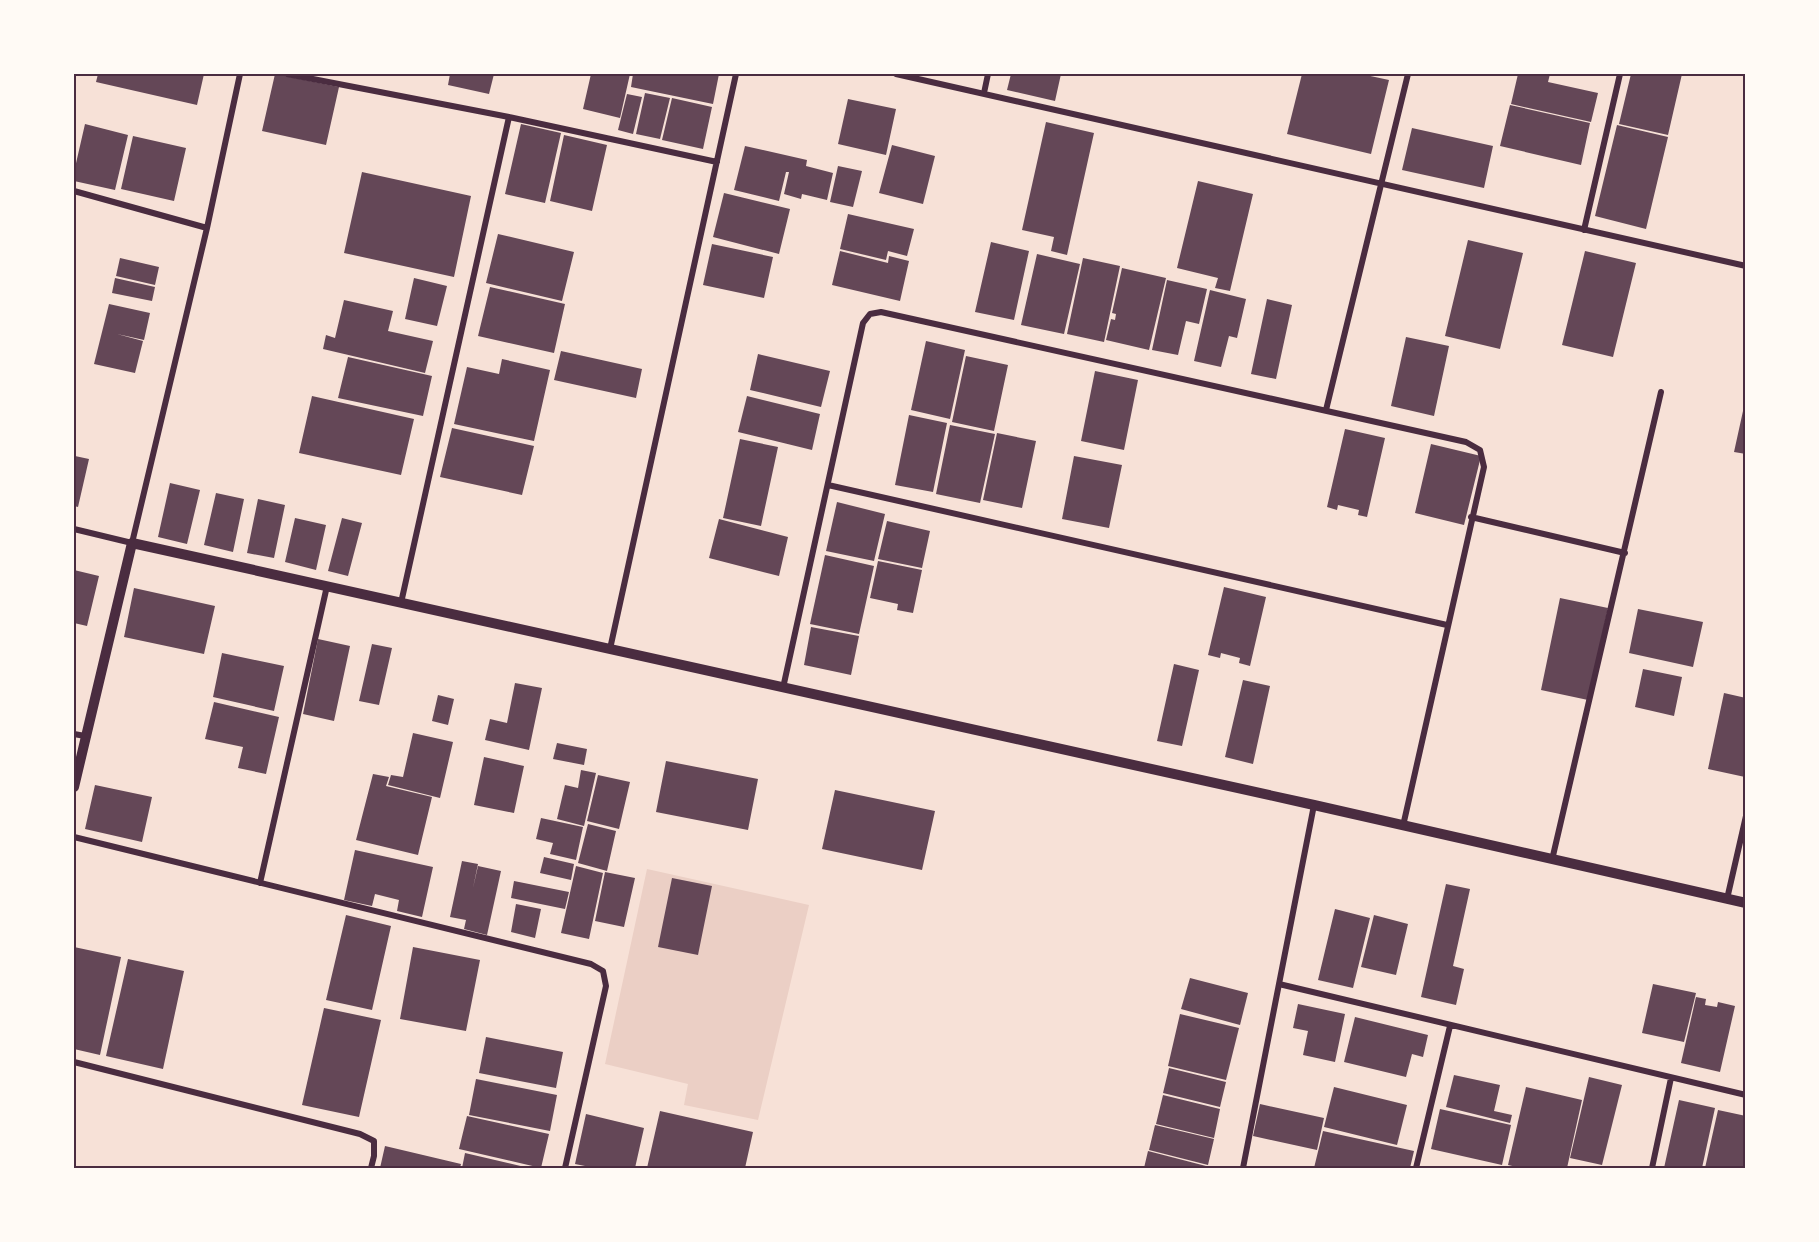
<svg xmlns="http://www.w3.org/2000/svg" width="1819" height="1242" font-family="Karla,sans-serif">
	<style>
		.green { fill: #ebcfc5 }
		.building { fill: #644757 }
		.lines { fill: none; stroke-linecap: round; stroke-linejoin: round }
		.minor { stroke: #4a2c40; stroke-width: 6 }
		.tertiary { stroke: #4a2c40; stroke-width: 10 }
		.neatline { fill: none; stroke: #4a2c40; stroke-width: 2 }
	</style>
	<rect width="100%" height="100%" fill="#f7e1d7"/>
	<!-- green -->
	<path class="green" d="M647,869L809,905L758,1120L684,1105L688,1084L605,1064Z"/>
	<!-- building -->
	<path class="building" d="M98,74H204L197,105L96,82Z
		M275,74L339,87L326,145L262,131Z
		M450,74H494L489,94L448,85Z
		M591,74H630L620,118L583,109Z
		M633,74H719L713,104L631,87Z
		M1011,74H1061L1055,101L1007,90Z
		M1302,74H1361L1389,80L1371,154L1287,134Z
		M1518,74H1550L1548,82L1598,93L1591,122L1511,104Z
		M1631,74H1682L1668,135L1619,124Z
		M645,93L670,98L660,139L636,134Z
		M627,94L642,97L633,134L618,130Z
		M672,98L712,107L703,149L662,140Z
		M848,99L896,109L886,155L838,144Z
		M1510,105L1590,123L1581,165L1500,146Z
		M1046,122L1094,133L1067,255L1051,251L1054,237L1022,230Z
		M85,124L128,135L115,190L74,181V172Z
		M521,124L561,133L545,203L505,194Z
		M1617,125L1668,137L1646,229L1595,216Z
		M1412,128L1493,146L1484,188L1402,170Z
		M564,135L607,145L592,211L550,201Z
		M133,136L186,148L174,201L121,189Z
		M892,145L935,156L923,204L879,193Z
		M745,146L807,160L806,166L833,173L827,200L802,194L801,199L784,194L789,172H786L779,201L734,190Z
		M838,166L862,171L853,207L830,202Z
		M362,172L471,196L454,277L344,253Z
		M1198,181L1253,194L1230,291L1215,288L1218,278L1177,268Z
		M724,193L790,209L779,254L713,237Z
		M848,214L914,229L907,256L888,251L886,260L840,249Z
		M498,234L574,252L562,301L486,283Z
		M1468,240L1523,253L1500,349L1445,336Z
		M991,242L1029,251L1014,320L975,312Z
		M712,244L773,257L764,298L703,285Z
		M840,251L888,263L889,256L909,261L900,301L832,285Z
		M1585,251L1636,263L1613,357L1562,345Z
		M1037,254L1080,264L1064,334L1021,325Z
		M120,258L159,267L155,285L116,276Z
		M1083,258L1120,266L1104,342L1067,334Z
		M1122,268L1166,278L1149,350L1106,340L1111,319L1115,320L1116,314L1112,313Z
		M115,278L155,287L152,301L112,293Z
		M414,278L447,286L437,326L405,319Z
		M1167,280L1207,289L1199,324L1186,321L1178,355L1152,350Z
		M490,287L565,304L554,353L478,336Z
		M1210,290L1246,299L1237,338L1229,336L1221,367L1194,361Z
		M1267,299L1292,305L1276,379L1251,374Z
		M344,300L393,311L388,331L433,341L425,373L323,349L326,335L335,338Z
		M109,304L150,313L144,340L117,334L143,341L135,373L94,364Z
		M1406,337L1449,346L1434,416L1391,406Z
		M926,341L965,350L950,419L911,410Z
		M561,351L642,369L636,398L554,380Z
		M758,354L830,371L821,407L750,390Z
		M966,356L1008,365L994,431L952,422Z
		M348,357L432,376L423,416L338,398Z
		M502,359L550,370L534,441L454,424L467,367L499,374Z
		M1095,371L1138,380L1124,450L1081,441Z
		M312,396L414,419L401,475L299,453Z
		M747,396L820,414L812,450L738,432Z
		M1743,411L1746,412V454L1734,452Z
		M909,415L947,423L933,492L895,485Z
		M950,425L995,434L980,503L936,494Z
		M452,428L534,446L522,495L440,477Z
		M1345,429L1385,438L1367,517L1358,515L1359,510L1338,505L1337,510L1327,507Z
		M997,433L1036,441L1022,508L983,500Z
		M740,439L778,447L761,526L723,518Z
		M1431,444L1481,456L1464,525L1415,513Z
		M75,456L89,459L78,507L74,506Z
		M1074,456L1122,465L1109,528L1062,519Z
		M170,483L200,490L187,544L158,537Z
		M216,493L244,499L233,552L204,545Z
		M258,499L285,505L274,558L247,553Z
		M837,502L885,514L874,561L826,551Z
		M295,518L326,525L316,570L285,562Z
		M342,518L362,523L348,576L328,571Z
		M719,519L788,537L779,576L709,558Z
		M887,521L930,531L922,568L878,559Z
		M825,555L874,566L859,634L810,624Z
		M878,561L922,570L913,613L897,610L898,604L870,598Z
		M74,570L99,576L87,626L74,623Z
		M1224,587L1266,597L1250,666L1239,663L1240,658L1221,653L1220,658L1208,655Z
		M134,588L215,606L204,654L124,637Z
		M1560,598L1608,608L1588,700L1541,690Z
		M1638,609L1703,622L1693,667L1629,653Z
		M811,627L859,636L851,675L804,665Z
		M318,639L350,646L334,721L303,714Z
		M372,644L392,648L379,705L359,701Z
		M222,653L284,666L274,711L213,697Z
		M1174,664L1199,670L1182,746L1157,741Z
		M1643,669L1682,677L1674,716L1635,707Z
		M1243,680L1270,686L1253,764L1225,757Z
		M515,683L542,688L529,750L485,740L490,719L507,723Z
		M1724,693L1746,698L1745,777L1708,769Z
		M438,695L454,699L448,725L432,721Z
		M214,702L279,717L266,774L238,768L243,747L205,739Z
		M413,733L453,742L440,798L388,785L391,775L403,777Z
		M557,743L587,749L584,765L553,759Z
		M484,757L524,766L514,813L474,805Z
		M666,761L758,779L748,830L656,812Z
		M581,770L596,773L584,826L557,819L565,785L578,788Z
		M373,774L389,777L386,786L432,797L418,855L356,840Z
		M598,775L630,782L619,829L587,821Z
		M95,785L152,797L142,842L85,829Z
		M835,790L935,811L922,870L822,849Z
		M541,818L583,827L576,860L550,854L553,843L536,839Z
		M588,824L616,831L607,871L578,863Z
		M355,850L433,867L422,917L397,911L399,900L375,894L372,906L344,900Z
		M544,857L574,864L571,880L540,873Z
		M462,861L478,864L473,888L478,866L501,871L487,935L464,929L466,920L450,917Z
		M576,866L603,873L589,939L561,933Z
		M605,872L635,878L624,927L595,921Z
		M672,878L712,886L698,955L658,947Z
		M514,881L569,892L565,909L511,898Z
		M1446,884L1470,889L1453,966L1464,969L1456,1005L1421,997Z
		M516,904L541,909L535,938L511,932Z
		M1335,909L1370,918L1353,988L1318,980Z
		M346,915L391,926L372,1010L326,1000Z
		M1374,915L1408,924L1396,975L1361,967Z
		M74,947L121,957L100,1055L74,1049Z
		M413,947L480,960L466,1031L400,1019Z
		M128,959L184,971L163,1069L106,1056Z
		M1190,978L1248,993L1240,1025L1181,1009Z
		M1653,984L1696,993L1684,1042L1642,1033Z
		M1696,997L1706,999L1705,1005L1717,1007L1718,1002L1735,1006L1720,1072L1681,1063Z
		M1298,1004L1345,1014L1335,1062L1303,1055L1308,1031L1293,1028Z
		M324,1008L381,1020L359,1117L302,1105Z
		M1180,1014L1239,1028L1226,1080L1168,1066Z
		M1355,1017L1428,1035L1423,1057L1412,1054L1406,1077L1344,1062Z
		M486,1037L563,1052L556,1088L479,1073Z
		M1169,1068L1226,1082L1220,1107L1163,1093Z
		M1454,1075L1500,1085L1494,1111L1512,1115L1510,1123L1446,1107Z
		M1589,1077L1622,1085L1602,1165L1570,1158Z
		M476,1079L557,1095L550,1131L469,1115Z
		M1334,1087L1407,1105L1397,1145L1324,1127Z
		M1526,1087L1582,1100L1567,1168H1521L1508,1165Z
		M1163,1095L1220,1109L1214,1138L1156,1124Z
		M1679,1100L1715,1108L1702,1168H1664Z
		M1260,1104L1324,1118L1317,1150L1253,1136Z
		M1440,1109L1511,1125L1502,1165L1431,1149Z
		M1718,1110L1746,1116V1168H1705Z
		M660,1111L753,1132L745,1168H647Z
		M586,1114L644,1128L635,1168H595L575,1164Z
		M467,1116L549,1134L541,1168L459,1149Z
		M1155,1125L1214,1139L1208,1165L1149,1150Z
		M1323,1131L1414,1151L1410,1168H1314Z
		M385,1146L461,1164L460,1168H380Z
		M1148,1151L1206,1166L1205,1168H1144Z
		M465,1153L529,1168H462Z"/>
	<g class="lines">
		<!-- minor -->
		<path class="minor" d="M287,74L509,117L717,162
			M896,74L1746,266
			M984,93L988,74
			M74,191L207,228
			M1584,230L1620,74
			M1326,410L1408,74
			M828,485L1447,625
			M1471,517L1625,553
			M74,529L132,543L207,228L240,74
			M401,603L509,117
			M610,649L736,74
			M783,688L863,323L870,314L881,312L1466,442L1480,450L1484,467L1403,826
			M74,734L85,736
			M74,837L591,964L603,971L606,986L565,1168
			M1552,860L1661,392
			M260,883L327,586
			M1727,899L1746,816
			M1279,984L1746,1095
			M74,1062L360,1134L374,1141V1156L371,1168
			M1243,1168L1314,805
			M1416,1168L1450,1026
			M1652,1168L1671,1078"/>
		<!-- tertiary -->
		<path class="tertiary" d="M74,787L132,543L1314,805L1746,903"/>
	</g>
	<!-- border -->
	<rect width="1819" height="1242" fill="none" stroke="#fffaf5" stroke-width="150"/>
	<rect x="75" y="75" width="1669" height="1092" class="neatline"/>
</svg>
